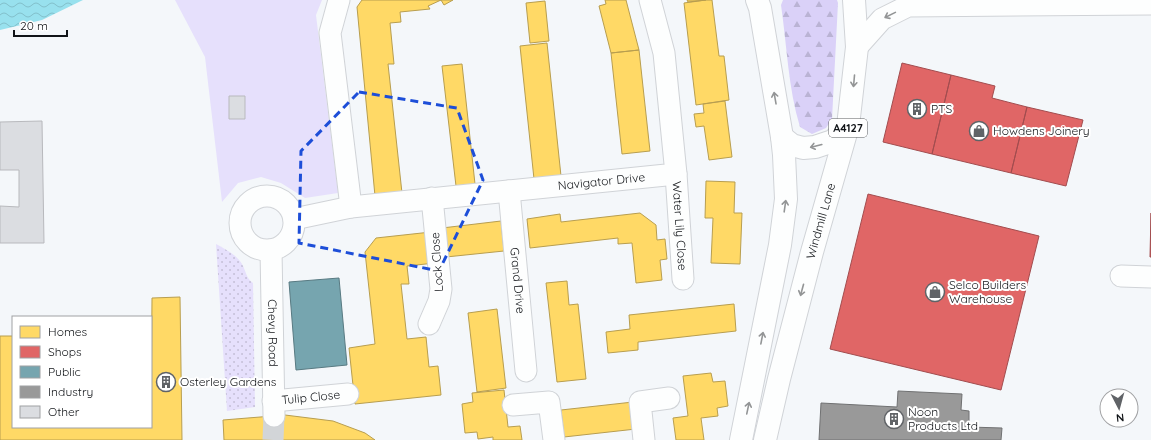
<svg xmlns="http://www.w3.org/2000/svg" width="1151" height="440" font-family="Quicksand,sans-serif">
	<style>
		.grass { fill: url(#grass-dots) }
		.forest { fill: url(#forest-firs) }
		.park { fill: #e6e0fc }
		.water { fill: url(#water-waves) }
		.homes { fill: #ffd966; stroke: #b89e4f }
		.shops { fill: #e06666; stroke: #a24d4f }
		.public { fill: #76a5af; stroke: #587a82 }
		.industry { fill: #999; stroke: #707172 }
		.building { fill: #dbdde1; stroke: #b8b9bd }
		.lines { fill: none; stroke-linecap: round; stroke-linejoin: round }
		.minor-tunnel { stroke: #d2d5d8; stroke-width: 21; stroke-dasharray: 21 10; stroke-linecap: butt }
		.minor-casing { stroke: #d0d3d7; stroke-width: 23 }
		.major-casing { stroke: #d0d3d7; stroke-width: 24 }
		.minor { stroke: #fdfefe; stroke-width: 21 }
		.major { stroke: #fdfefe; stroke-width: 22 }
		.oneway { stroke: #939596 }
		.marked { fill: none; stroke: #1d4ed8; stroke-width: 3; stroke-dasharray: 8 5; stroke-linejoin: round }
		.labels { text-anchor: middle; stroke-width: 4; stroke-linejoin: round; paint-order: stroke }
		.shield { fill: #fff; stroke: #585a5d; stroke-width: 1 }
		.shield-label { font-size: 11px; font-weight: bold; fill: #111418 }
		.poi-label { font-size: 12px; fill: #111418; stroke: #fff; text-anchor: start }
		.street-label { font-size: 12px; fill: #111418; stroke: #fff }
	</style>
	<defs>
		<pattern id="grass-dots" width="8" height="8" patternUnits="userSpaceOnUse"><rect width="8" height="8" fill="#e6e0fc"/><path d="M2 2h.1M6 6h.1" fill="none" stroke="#c4bfd7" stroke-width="1.8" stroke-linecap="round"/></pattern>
		<pattern id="forest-firs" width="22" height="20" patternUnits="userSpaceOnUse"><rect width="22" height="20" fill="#dad1f8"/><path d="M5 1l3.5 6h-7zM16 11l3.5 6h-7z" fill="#bab3d4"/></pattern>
		<pattern id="water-waves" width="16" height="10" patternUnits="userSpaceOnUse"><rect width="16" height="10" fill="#98e1ee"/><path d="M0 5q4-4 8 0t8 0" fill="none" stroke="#82c0cb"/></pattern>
	</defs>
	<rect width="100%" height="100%" fill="#f4f7fa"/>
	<!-- grass -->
	<path class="grass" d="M216,244C225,249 237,255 242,264C246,271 246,278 253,283L255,407L227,411Z"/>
	<!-- forest -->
	<path class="forest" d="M783,0H837L838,3L832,119L826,128L812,134L800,127C788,88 787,46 781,5Z"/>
	<!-- park -->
	<path class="park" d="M175,0H322L316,15L338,193L305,198L281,183L261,177L238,183L222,202L205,57Z"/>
	<!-- water -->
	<path class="water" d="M0,0H83L42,20L0,30Z"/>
	<!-- homes -->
	<path class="homes" d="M362,0H441L428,6L430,9L400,12L401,22L390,23L394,64H388L402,193L375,196L357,7Z
		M441,0H453L444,5Z
		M605,0H626L639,50L611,53L599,6L606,4Z
		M687,0H706L688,2Z
		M706,0H712L719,56H724L729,100L696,105L684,3Z
		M545,1L549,41L530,43L526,3Z
		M547,43L561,176L534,179L520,46Z
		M639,50L650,151L622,154L611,53Z
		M462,64L475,184L456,186L442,66Z
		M725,101L732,157L709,160L704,126L696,127L694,114L704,113L703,104Z
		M706,181L735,182L734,213H742L740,264L711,263L713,218H705Z
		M640,213L656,225L657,240L665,239L667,259L660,260L662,280L636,283L632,243L618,244V238L530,248L527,219L560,214L561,222Z
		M501,221L504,251L446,257L442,228Z
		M431,232L435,263L407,266L409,284H401L407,339L426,337L429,367L438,366L441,395L355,404L349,348L375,344L365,252L376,238Z
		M567,281L569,305L578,304L586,379L557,382L546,283Z
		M180,297L182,440H0V336H13V427H151L152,298Z
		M734,304L736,331L638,342V350L608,353L606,332L630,329L629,315Z
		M497,309L506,388L477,392L468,313Z
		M711,373L713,382L725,381L728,406L717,408L718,416L701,418L704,440H676L673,418L688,416L683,376Z
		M504,390L508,427L520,426L522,440H493V437L478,439L477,432L465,433L462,404L473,402L472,393Z
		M633,402L636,429L564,437L561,410Z
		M285,415L333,421L365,433L375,440H224L223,420Z"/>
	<!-- shops -->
	<path class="shops" d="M902,63L951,75L932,154L883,142Z
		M951,75L995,86L992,98L1027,107L1011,173L932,154Z
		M1027,107L1083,120L1066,186L1011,173Z
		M868,194L1039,236L1001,390L830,349Z
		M1151,213V257H1150Z"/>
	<!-- public -->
	<path class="public" d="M339,278L347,365L296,370L289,282Z"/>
	<!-- industry -->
	<path class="industry" d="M898,391L962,394L961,410L969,411V427L1002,428L1001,440H819L821,403L897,407Z"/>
	<!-- building -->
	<path class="building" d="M229,96H245V119H229Z
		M42,121L44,243H0V206L19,207V170H0V122Z"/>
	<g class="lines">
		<!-- minor-tunnel -->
		<path class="minor-tunnel" d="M273,440L274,416"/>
		<defs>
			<g id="minor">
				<path d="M339,0L330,33L351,207"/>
				<path d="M857,47L882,19L908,6L1151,4"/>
				<path id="s1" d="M676,174L683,279"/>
				<path id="s2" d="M509,191L526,371"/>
				<circle cx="267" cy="223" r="27"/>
				<path id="s3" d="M294,219L351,207L676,174L664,53L650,0"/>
				<path id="s4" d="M271,250L274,416"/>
				<path d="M1121,276L1151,277"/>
				<path d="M429,324L439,301L441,289L432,198"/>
				<path id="s5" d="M273,401L348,394"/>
				<path d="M513,405L549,402L554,440"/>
				<path d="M644,440L640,402L669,398"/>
			</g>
			<g id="major">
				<path d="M782,137L792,145L803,148L815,147L833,141L848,126"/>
				<path d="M741,440L780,245L786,199L784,155L782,137L760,8L757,0"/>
				<path id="s6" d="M765,440L779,379L812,252L848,126L857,47L854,0"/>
			</g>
		</defs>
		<!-- minor casing -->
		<use href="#minor" class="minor-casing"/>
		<!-- major casing -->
		<use href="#major" class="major-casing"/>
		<!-- minor -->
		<use href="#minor" class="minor"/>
		<!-- major -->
		<use href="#major" class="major"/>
	</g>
	<!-- one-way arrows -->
	<defs><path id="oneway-shaft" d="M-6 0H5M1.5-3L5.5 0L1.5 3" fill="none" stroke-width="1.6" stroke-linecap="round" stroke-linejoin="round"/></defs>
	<g class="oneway">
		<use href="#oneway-shaft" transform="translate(890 15) rotate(154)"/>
		<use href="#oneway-shaft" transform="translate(854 81) rotate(95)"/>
		<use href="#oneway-shaft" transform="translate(775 98) rotate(-100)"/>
		<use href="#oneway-shaft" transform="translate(816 146) rotate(166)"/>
		<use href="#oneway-shaft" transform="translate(785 206) rotate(-82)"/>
		<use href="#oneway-shaft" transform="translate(802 290) rotate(105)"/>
		<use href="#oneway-shaft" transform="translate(762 338) rotate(-79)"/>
		<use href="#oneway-shaft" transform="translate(748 408) rotate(-78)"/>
	</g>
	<!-- marked area -->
	<path class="marked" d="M359,92L457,108L483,180L439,271L299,243L301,151Z"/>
	<!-- icons -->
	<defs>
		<symbol id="building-ring" viewBox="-11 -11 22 22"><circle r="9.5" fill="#fff" stroke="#606367" stroke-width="1.5"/><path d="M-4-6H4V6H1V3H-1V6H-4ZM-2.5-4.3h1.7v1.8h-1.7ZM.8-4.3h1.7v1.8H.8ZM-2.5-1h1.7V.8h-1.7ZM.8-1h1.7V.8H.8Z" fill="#606367"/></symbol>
		<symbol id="shop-ring" viewBox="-11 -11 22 22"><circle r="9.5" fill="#fff" stroke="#606367" stroke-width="1.5"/><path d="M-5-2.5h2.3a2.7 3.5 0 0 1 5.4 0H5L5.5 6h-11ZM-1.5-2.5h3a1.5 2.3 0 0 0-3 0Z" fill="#606367"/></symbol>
	</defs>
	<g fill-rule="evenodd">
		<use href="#building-ring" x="906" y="98" width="22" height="22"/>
		<use href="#shop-ring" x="968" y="120" width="22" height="22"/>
		<use href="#shop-ring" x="924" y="281" width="22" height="22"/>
		<use href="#building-ring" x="155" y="371" width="22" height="22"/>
		<use href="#building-ring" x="883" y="408" width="22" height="22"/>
	</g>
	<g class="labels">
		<!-- shield labels -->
		<rect class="shield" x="829" y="119" width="38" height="18" rx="3"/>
		<g class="shield-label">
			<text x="848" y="132">A4127</text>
		</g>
		<!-- poi labels -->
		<g class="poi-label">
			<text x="931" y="113">PTS</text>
			<text x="993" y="135">Howdens Joinery</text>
			<text x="949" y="289">Selco Builders<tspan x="949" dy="14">Warehouse</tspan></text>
			<text x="180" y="386">Osterley Gardens</text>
			<text x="908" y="416">Noon<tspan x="908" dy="14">Products Ltd</tspan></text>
		</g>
		<!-- street labels -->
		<g class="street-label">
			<text dy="4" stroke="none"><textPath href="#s3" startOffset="310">Navigator Drive</textPath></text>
			<text dy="4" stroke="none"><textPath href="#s6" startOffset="226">Windmill Lane</textPath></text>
			<text dy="4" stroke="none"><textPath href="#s1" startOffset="52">Water Lily Close</textPath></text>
			<text transform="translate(437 262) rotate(-94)" y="4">Lock Close</text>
			<text dy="4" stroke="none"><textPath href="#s2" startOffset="90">Grand Drive</textPath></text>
			<text dy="4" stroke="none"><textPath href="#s4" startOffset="83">Chevy Road</textPath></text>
			<text dy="4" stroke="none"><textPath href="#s5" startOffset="38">Tulip Close</textPath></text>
		</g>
	</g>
	<!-- legend -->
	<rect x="12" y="316" width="140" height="112" fill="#ffffff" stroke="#a0a1a3"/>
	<rect x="20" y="326" width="20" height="12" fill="#ffd966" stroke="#a0a1a3"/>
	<text x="48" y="336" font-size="12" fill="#111418">Homes</text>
	<rect x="20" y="346" width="20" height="12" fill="#e06666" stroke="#a0a1a3"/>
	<text x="48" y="356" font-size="12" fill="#111418">Shops</text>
	<rect x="20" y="366" width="20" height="12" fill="#76a5af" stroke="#a0a1a3"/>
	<text x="48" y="376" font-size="12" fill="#111418">Public</text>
	<rect x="20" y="386" width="20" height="12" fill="#999999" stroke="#a0a1a3"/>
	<text x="48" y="396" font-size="12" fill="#111418">Industry</text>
	<rect x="20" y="406" width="20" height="12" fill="#dbdde1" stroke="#a0a1a3"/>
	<text x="48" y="416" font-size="12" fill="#111418">Other</text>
	<!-- north arrow -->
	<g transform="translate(1119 408) rotate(174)"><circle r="19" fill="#ffffff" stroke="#a0a1a3"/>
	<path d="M0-3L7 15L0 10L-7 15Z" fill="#606367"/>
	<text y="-6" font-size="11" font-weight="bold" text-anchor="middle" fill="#111418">N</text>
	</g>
	<!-- scale -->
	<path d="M14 30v6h53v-6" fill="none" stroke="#111418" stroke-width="2"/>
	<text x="20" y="30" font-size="12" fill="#111418" stroke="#ffffff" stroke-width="3" paint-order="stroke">20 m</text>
</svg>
